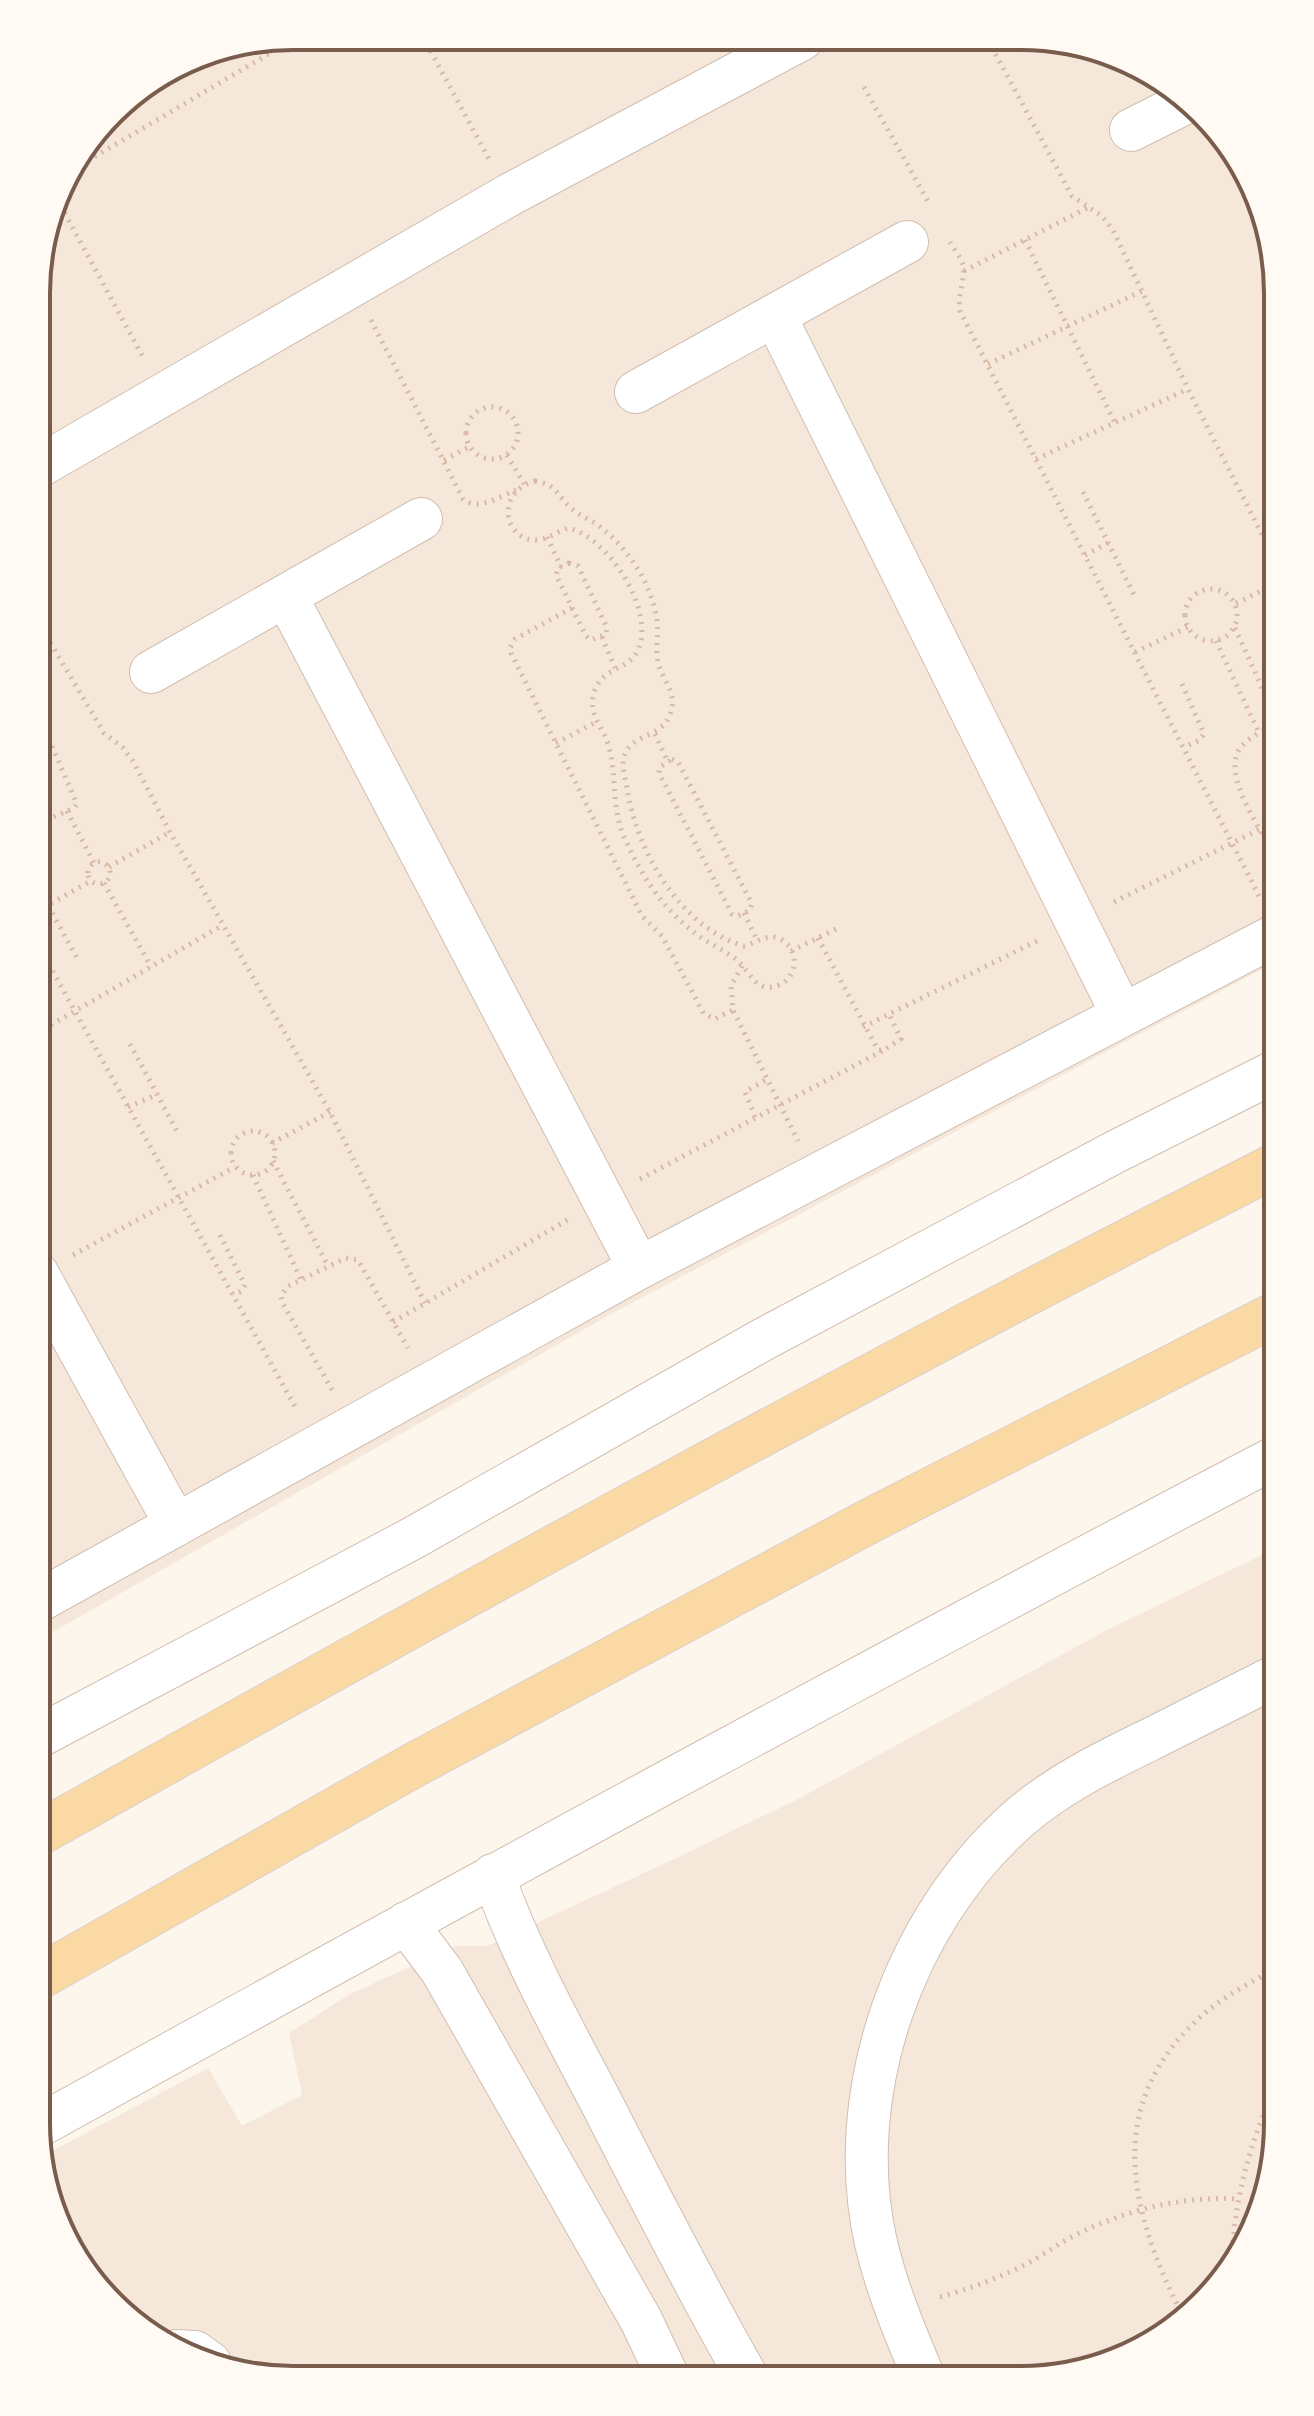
<svg xmlns="http://www.w3.org/2000/svg" width="1314" height="2416" font-family="'Varela Round',sans-serif">
	<style>
		.residential { fill: #f5e8da }
		.lines { fill: none; stroke-linecap: round; stroke-linejoin: round }
		.minor-casing { stroke: #d1beb0; stroke-width: 44 }
		.major-casing { stroke: #dad1cd; stroke-width: 46 }
		.path { stroke: #d9b8a5; stroke-width: 5; stroke-dasharray: 2 6; stroke-linecap: butt }
		.minor { stroke: #fff; stroke-width: 42 }
		.major { stroke: #fbd9a5; stroke-width: 44 }
		.rim { fill: none; stroke: #7a5c4d; stroke-width: 4 }
	</style>
	<rect width="100%" height="100%" fill="#fdf6ec"/>
	<!-- residential -->
	<path class="residential" d="M293,36L1071,41L1190,99L1264,210L1278,293V961L611,1314L37,1641L38,260L63,179L123,100L195,55Z
		M1278,1547L1277,2140L1259,2221L1225,2280L1164,2336L1104,2366L1021,2380L259,2378L180,2354L124,2317L50,2206L42,2157L95,2128L208,2068L242,2126L302,2095L289,2033L350,1994L456,1946H487L674,1859L800,1798L1107,1630Z"/>
	<g class="lines">
		<defs>
			<path id="minor" d="M1131,130L1191,100
				M775,316L1122,1014
				M636,392L907,242
				M38,467L509,195L802,39
				M286,596L639,1268
				M151,672L421,519
				M37,1273L176,1525
				M37,1602L639,1268L1278,934
				M36,1738L413,1538L762,1340L1115,1152L1278,1070
				M493,1875C521,1954 561,2026 600,2100C648,2194 696,2287 748,2379
				M406,1923L442,1971L641,2320L669,2379
				M37,2127C448,1900 861,1674 1278,1456
				M176,2351L195,2352L210,2363
				M925,2380C906,2335 887,2290 876,2243C842,2093 904,1920 1018,1819C1058,1784 1106,1761 1153,1738C1194,1717 1236,1696 1278,1675"/>
			<path id="major" d="M36,1835C446,1605 858,1377 1278,1164
				M36,1979L414,1765L877,1517L1278,1313"/>
		</defs>
		<!-- minor casing -->
		<use href="#minor" class="minor-casing"/>
		<!-- major casing -->
		<use href="#major" class="major-casing"/>
		<!-- path -->
		<path class="path" d="M423,37L489,159
			M988,40L1072,196L1102,216L1113,230L1188,389L1278,566
			M864,87L930,205
			M67,173L299,36
			M57,199L144,359
			M1025,240L1115,423
			M950,242C954,249 961,258 963,265C966,279 957,294 960,311L1259,896
			M964,271L1087,208
			M371,320L463,499C478,512 500,496 516,490
			M988,364L1142,291
			M466 433a26 26 0 1 1 52 0a26 26 0 1 1-52 0Z
			M507,455L524,484
			M1036,459L1188,389
			M444,460L469,447
			M535,481C559,485 556,496 572,509C580,516 589,519 598,525C628,548 651,582 657,620C659,634 655,649 658,663C662,679 675,690 672,708C666,738 636,732 626,752C620,763 625,777 627,788C636,849 680,928 744,946C756,943 766,934 778,938C800,947 799,977 779,985C756,995 750,971 737,960C723,949 705,942 691,930C660,905 640,873 624,837C611,806 617,776 609,747C604,728 589,717 593,696C600,666 628,672 638,650C656,610 608,538 569,528C558,531 548,539 538,540C504,542 494,492 535,481Z
			M1083,492L1134,595
			M547,537L561,567
			M1085,555L1108,543
			M569,563L578,566L607,628L606,634L591,640L586,636L556,575L558,568Z
			M1185 615a26 26 0 1 1 52 0a26 26 0 1 1-52 0Z
			M1236,603L1278,583
			M572,608L515,639L510,648L511,653L642,916L662,936L704,1014L715,1019L733,1010
			M38,622L104,733L123,748L133,761L170,832L330,1112L425,1303
			M1235,628L1278,723
			M602,637L615,668
			M1216,641L1259,733
			M1135,652L1188,627
			M1182,684L1204,734L1200,740L1184,747
			M655,734L668,762
			M556,743L596,722
			M672,759L678,762L752,904L750,910L738,916L732,914L659,773L660,767Z
			M38,805L43,816L49,819L74,808L77,804L38,714
			M67,811L94,863
			M1278,861C1264,834 1219,774 1241,747C1250,736 1265,730 1278,723
			M88 873a11 11 0 1 1 22 0a11 11 0 1 1-22 0Z
			M109,867L170,832
			M104,883L151,967
			M37,885L77,958
			M1114,902L1278,820
			M37,911L91,881
			M744,913L757,940
			M818,938L878,1050H884L901,1039L889,1014
			M37,943L297,1410
			M791,951L836,929
			M742,966L731,986L733,1010L798,1141
			M863,1027L1041,939
			M37,1033L223,925
			M130,1044L179,1135
			M128,1107L158,1094
			M755,1117L745,1092L767,1079
			M231 1153a22 22 0 1 1 44 0a22 22 0 1 1-44 0Z
			M272,1143L330,1112
			M273,1161L328,1266
			M253,1175L301,1280
			M640,1179L884,1050
			M220,1235L245,1285L242,1291L233,1295
			M73,1255L235,1167
			M393,1322L569,1219
			M332,1390L282,1302L281,1296L288,1286L346,1258L358,1260L408,1348
			M1232,2266C1233,2201 1250,2142 1277,2083
			M940,2297C968,2289 994,2280 1020,2267C1039,2258 1055,2246 1073,2236C1126,2210 1179,2196 1238,2199
			M1184,2318C1129,2212 1101,2102 1205,2013C1226,1995 1253,1981 1277,1968"/>
		<!-- minor -->
		<use href="#minor" class="minor"/>
		<!-- major -->
		<use href="#major" class="major"/>
	</g>
	<!-- crop -->
	<path d="M0 0H1314V2416H0ZM293 50H1021A243 243 0 0 1 1264 293V2123A243 243 0 0 1 1021 2366H293A243 243 0 0 1 50 2123V293A243 243 0 0 1 293 50Z" fill="#fffaf3" fill-rule="evenodd"/>
	<path class="rim" d="M293 50H1021A243 243 0 0 1 1264 293V2123A243 243 0 0 1 1021 2366H293A243 243 0 0 1 50 2123V293A243 243 0 0 1 293 50Z"/>
</svg>
